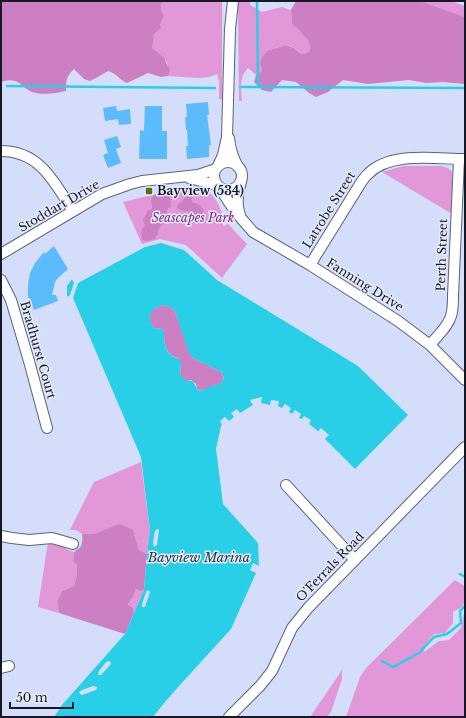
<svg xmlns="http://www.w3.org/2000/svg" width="466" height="718" font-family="'Libre Baskerville',serif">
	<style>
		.green { fill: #e197d8 }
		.forest { fill: #cc7fc3 }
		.water { fill: #28cfe7; fill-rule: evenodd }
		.pier { fill: #d4defa }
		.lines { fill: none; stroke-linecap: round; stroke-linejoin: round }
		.stream { stroke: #28cfe7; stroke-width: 2.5 }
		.building { fill: #5bbbfb }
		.street-casing { stroke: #5b637b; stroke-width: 12 }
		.street { stroke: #fff; stroke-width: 10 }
		.poi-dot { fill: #5c6c18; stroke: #e5ebfc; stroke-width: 1.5 }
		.labels { text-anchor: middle; stroke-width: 3; stroke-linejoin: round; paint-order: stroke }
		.poi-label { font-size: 12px; font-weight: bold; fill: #161923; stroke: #e5ebfc; text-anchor: start }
		.street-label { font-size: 12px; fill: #161923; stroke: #e5ebfc }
		.park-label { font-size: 12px; font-style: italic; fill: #82277b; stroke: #e5ebfc }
		.water-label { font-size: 13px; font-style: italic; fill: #223b3f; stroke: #e5ebfc }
	</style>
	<rect width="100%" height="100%" fill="#d4defa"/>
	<!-- green -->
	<path class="green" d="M161,1H222V99H219V81L217,74L209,77L198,78L168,76L170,71L165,58L152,48L154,39L153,35L158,31L164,16C161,11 160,8 162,2Z
		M238,1H250V5L262,12L282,7L291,10L292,24L299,30L309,42L310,50L307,53L301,54C289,41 284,46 269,50L262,71L256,75L248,68C239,77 241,89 242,101H239Z
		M417,1H451L465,6V17Z
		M403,166H441L448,168L452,172V214L382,172Z
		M201,190C216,192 220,208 225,220L222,223L224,226L228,224L247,244L222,278L186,245L160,239L142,244L123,202L168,191Z
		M141,462L150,530L147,554L139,550L133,530L101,531L93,534H82L76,530H70L94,482Z
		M48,542C60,543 63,549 74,552L73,562L77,564V575L74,586L62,591L57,601L59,613L38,607Z
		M455,580L463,585L465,588V601L462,607L453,612V623L445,633L434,634L425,645L424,652L439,641L449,640L461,628L464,613L465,612V717H346L360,677L366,668Z
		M136,589L140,591L144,590L134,613L133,608L128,606L133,597Z
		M342,670V679L331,712L327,717H310Z"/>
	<!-- forest -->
	<path class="forest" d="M1,1H161L162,2C160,8 161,10 164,16L160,25L161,28L153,35L154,39L152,48L165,58L166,63L169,67L170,71L168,76L161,77L148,73L127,83C119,80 118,74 108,71L98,77L90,81L84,79L74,69C66,77 66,80 66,91C57,93 46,95 36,93C22,91 21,75 1,82Z
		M296,1H419L465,17V84L443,82L426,83L409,80L368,84L343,80L328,92L316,97L309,93L296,82L282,80L271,92L262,90L254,82L256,75L262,71V69L260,63L262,57L269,50L286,45L294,48L301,54L307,53L310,50L309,42L299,30L292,24L291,10Z
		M161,192L165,193L168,192L170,195L171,207L168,208L163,223L158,230V233L155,239L147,241L142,240L141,233L142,229L145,226L143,219L146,215L147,211L152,209V205L151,200L153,196Z
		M187,196H191L192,202L198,204L204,210L202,216L193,218L187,211C182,211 178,211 177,206Z
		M162,305C168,306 171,307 175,311L190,353L193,358L221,372C229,385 216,384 208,388C205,389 202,392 199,390C196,388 197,387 196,384C195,383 193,382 191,380L187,381L183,379L180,374L181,365L178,358C165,355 164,343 164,331L162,329L154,328C146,317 149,310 162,305Z
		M120,524L133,530L139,550L147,554L144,590L140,591L136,589L133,597L128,605L133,608L134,613L125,634L59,613L57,601L62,591L74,586L77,575V564L73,562L74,552C82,547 83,544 82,534H93Z"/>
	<!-- water -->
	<path class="water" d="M161,243L184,250L217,280L358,366L408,415L355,469L325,439L329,435L321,428L318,431L309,424L311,420L304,416L302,419L299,418L301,414L295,410L292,414L289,412L291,408L285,404L282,408L278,406L279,401L271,400L270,405L261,403L262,397L250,400L253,405L240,413L237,409L231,413L234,417L229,421L225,417L220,421L222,425L221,426L216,449L223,504L258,543L259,566L253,563L250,570L256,573L231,629L180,685L165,702L153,717H54L62,705L125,634L144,590L147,555L150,530L141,457L73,298L78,283L145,247ZM162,305C168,306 171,307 175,311L189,353L193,358L221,372C229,384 217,384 209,387C206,388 203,391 200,391C196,389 195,383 192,381C185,380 185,381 180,374C180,370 182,365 180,361C178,357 175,358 172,356C164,351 164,340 164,331L162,329L154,328C146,317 150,310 162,305Z
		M72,279L74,283L70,295L67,297V286Z"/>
	<!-- pier -->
	<path class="pier" d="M157,529L159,530L157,545L154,547L153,543L155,531Z
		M148,590L150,592L145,607H142V604L146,592Z
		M110,661L111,664L101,675H98L99,671L106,662Z
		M93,686L97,687V688L96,690L82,695L80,694L79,692L82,690Z"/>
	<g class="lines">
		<!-- stream -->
		<path class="stream" d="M257,1L258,87
			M7,86L215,88
			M240,87L465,88
			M460,574L465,577
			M382,661L393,667L419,653L434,637L447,634L461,623L460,611L465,606"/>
	</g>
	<!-- building -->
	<path class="building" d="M208,102L209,115H207L211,145H209V157L187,159L186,146H188L187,130H186L185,117H187L186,104Z
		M116,106L117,111L130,109L131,124L119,125L118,119L105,121L103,108Z
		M145,106H162V131H167V159H139L140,130L144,131Z
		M117,136L121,147L116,149L121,163L108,168L103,155L108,153L104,140Z
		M54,246L68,269L57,279L55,282L52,295H56L58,301L34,310L30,298H28V285L30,273L35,263L44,252L45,254Z"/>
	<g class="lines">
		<defs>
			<path id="street" d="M229,138C230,148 233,158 238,167
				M1,151C40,151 54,182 73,211
				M214 176a14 14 0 1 1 28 0a14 14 0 1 1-28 0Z
				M218,166L223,155L227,137L230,29L233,1
				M189,178L216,185
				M219,187L234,210L253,232L310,265L398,321L430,345L465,380
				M240,215C236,204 237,194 241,182
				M1,254L102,194L130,184L142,181L198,175L216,169
				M310,265L362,181C364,179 365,176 368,174C390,151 436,159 465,159
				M1,280L11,300L29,361L47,428
				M430,345C437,336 448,327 451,316C453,310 453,303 453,296L459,159
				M286,485L355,560
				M1,536L12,538L29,540L52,538L73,544
				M1,668L9,666
				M229,717L260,686L272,671L292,628L308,608L465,447"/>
		</defs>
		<!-- street casing -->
		<use href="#street" class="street-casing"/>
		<!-- street -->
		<use href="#street" class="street"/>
	</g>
	<!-- markers -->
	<rect class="poi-dot" x="145" y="187" width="8" height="8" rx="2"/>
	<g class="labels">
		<!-- poi labels -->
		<g class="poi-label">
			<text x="157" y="195">Bayview (534)</text>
		</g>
		<!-- street labels -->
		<g class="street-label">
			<text transform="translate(59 206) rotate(-30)" y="4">Stoddart Drive</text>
			<text transform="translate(329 210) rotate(-58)" y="4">Latrobe Street</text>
			<text transform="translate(442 255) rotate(-88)" y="4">Perth Street</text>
			<text transform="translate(365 285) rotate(32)" y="4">Fanning Drive</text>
			<text transform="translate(38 350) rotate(74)" y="4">Bradhurst Court</text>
			<text transform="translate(330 567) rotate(-46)" y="4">O'Ferrals Road</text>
		</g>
		<!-- park labels -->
		<g class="park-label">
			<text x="193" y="222">Seascapes Park</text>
		</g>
		<!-- water labels -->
		<g class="water-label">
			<text x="199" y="562">Bayview Marina</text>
		</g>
	</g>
	<!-- border -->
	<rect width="466" height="718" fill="none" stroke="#161923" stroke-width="4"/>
	<!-- scale -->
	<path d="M10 702v6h63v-6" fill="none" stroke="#161923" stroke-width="2"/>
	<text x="16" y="702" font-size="12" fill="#161923" stroke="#e5ebfc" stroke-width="3" paint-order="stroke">50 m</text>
</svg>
